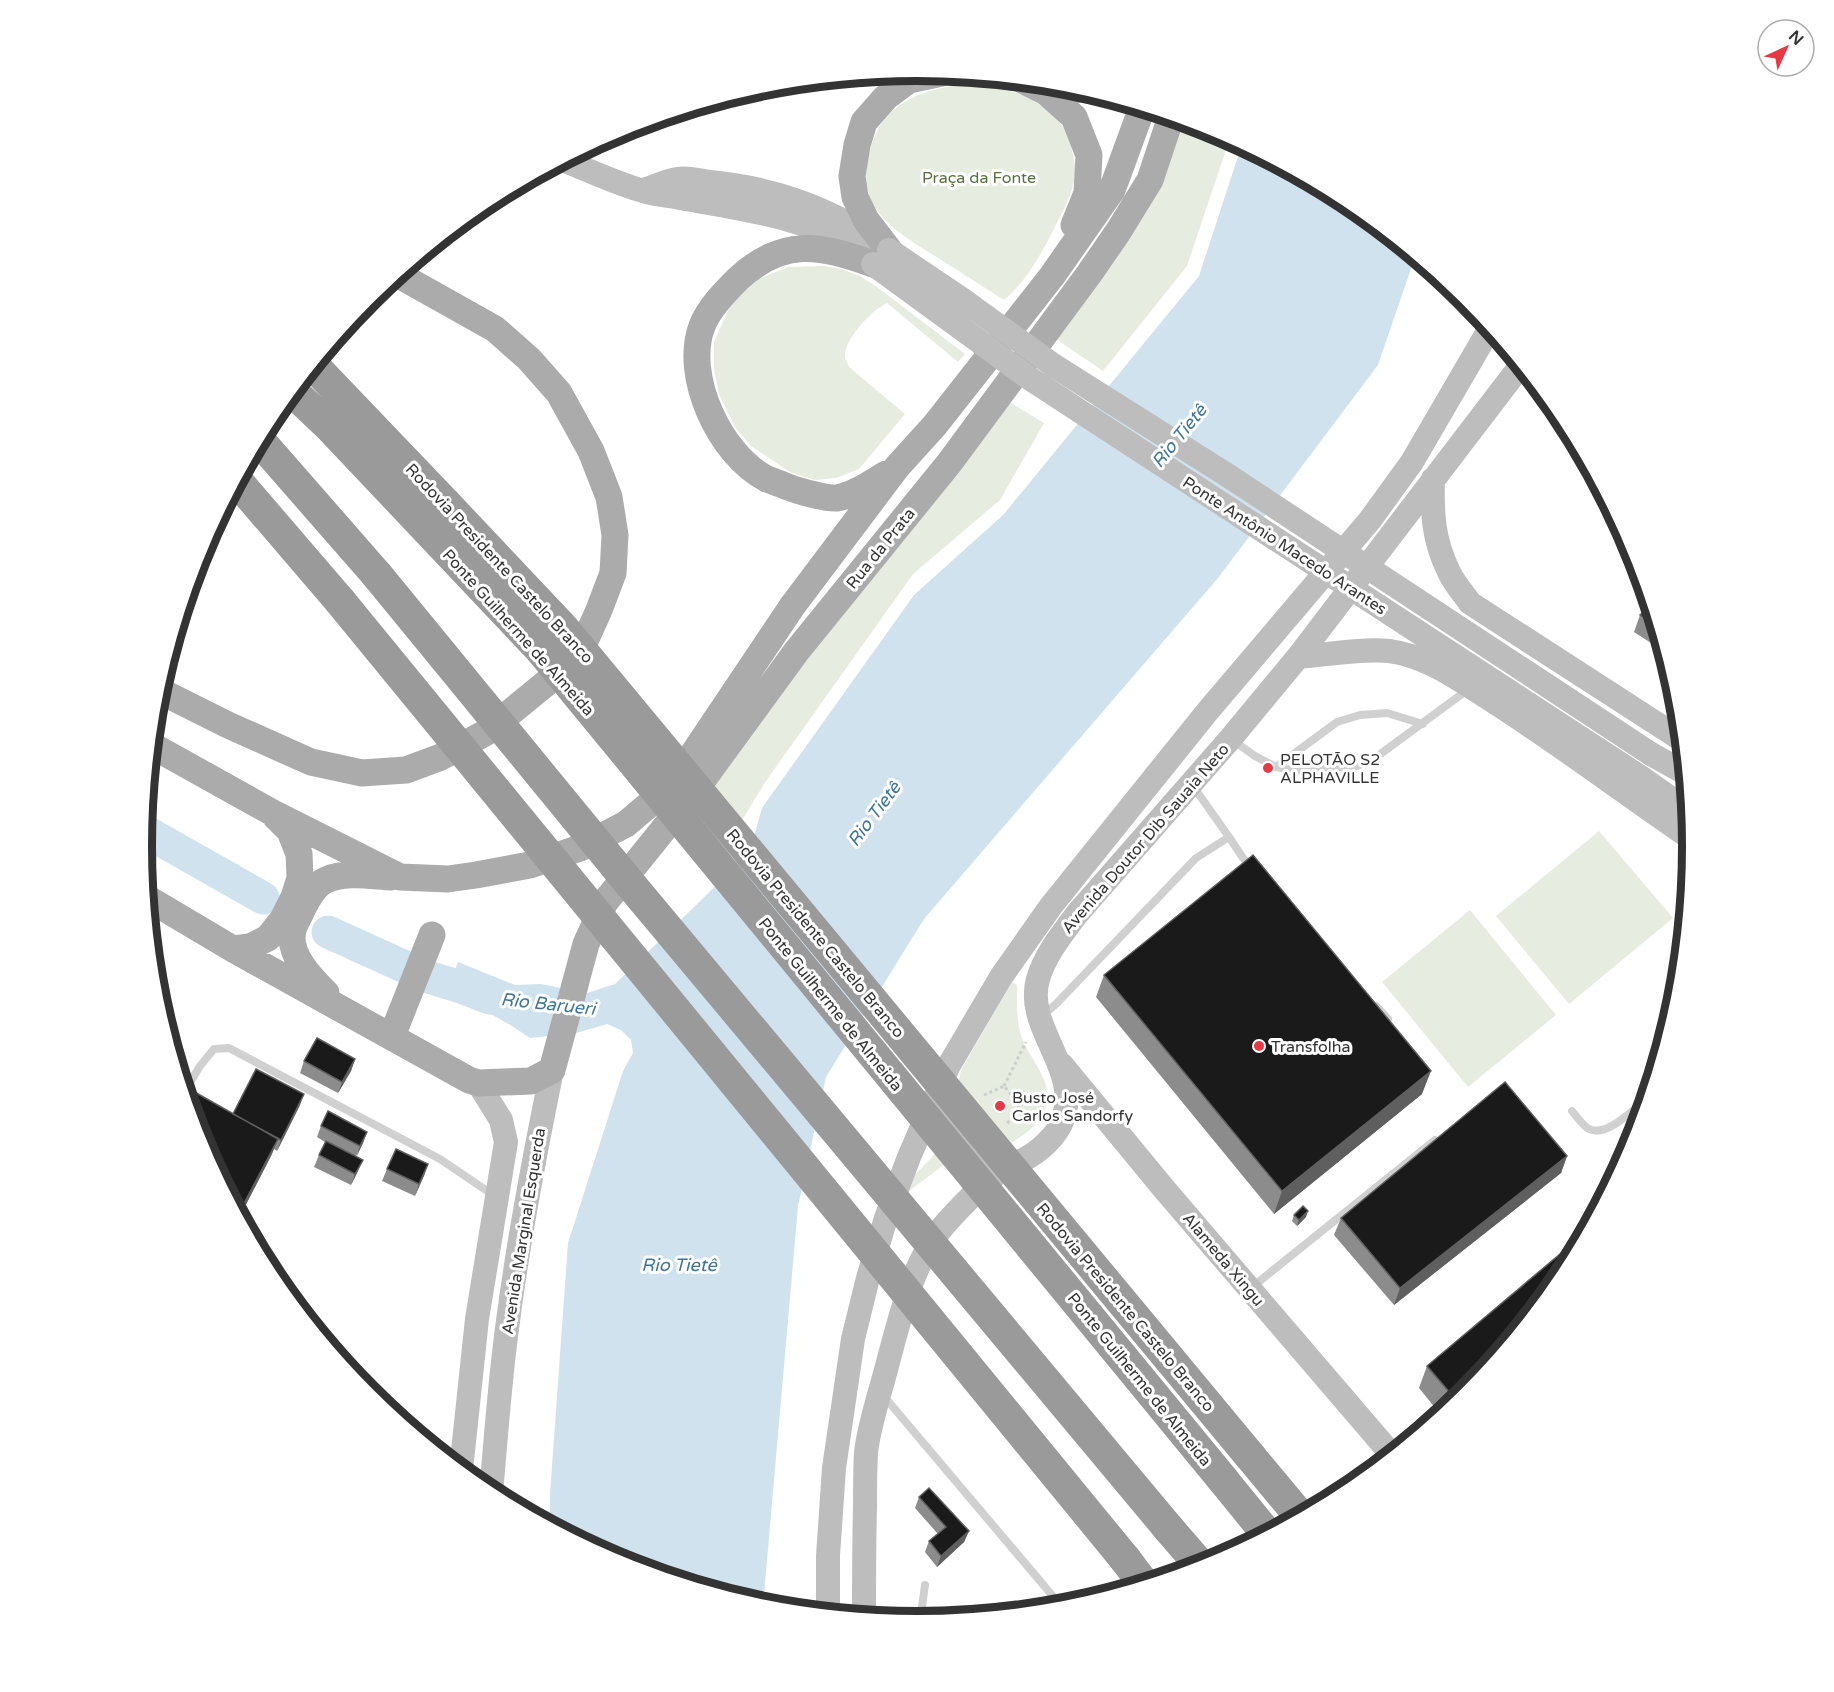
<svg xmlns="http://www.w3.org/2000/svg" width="1834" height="1692" font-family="'Varela Round',sans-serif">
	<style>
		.green { fill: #e6ecdf }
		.water { fill: #cfe2ee }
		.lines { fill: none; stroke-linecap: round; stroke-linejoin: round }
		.river { stroke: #cfe2ee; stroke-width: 33 }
		.path { stroke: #cdcdcd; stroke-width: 3; stroke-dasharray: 3 3; stroke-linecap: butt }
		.lane { stroke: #d0d0d0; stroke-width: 8 }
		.secondary { stroke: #bdbdbd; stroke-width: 24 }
		.primary { stroke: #ababab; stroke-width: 27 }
		.highway { stroke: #9a9a9a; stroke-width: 32 }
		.secondary-bridge { stroke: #bdbdbd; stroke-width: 24 }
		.highway-bridge { stroke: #9a9a9a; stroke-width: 32 }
		.wall { fill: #8c8c8c }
		.shaded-wall { fill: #5f5f5f }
		.building { fill: #1a1a1a; stroke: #5f5f5f; stroke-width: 1.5 }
		.poi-dot { fill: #e63946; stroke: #fff; stroke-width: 2 }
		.labels { text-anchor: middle; stroke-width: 6; stroke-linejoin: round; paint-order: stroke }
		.park-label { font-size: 16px; fill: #56703f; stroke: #fff }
		.street-label { font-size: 16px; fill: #333; stroke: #fff }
		.poi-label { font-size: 16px; fill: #333; stroke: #fff; text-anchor: start }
		.water-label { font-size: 18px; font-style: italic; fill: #3f7597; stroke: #fff }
		.rim { fill: none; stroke: #333; stroke-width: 8 }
	</style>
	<rect width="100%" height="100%" fill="#fff"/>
	<!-- green -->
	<path class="green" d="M958,85C979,87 1002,87 1022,95C1034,100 1051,111 1059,121C1068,133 1076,159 1075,173C1074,193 1062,212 1054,229C1041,254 1026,282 1004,300C981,285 958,271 935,256C885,225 850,203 874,138C888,102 924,90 958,85Z
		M1179,119L1214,130L1230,138L1187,266L1103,371L1056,339Z
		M824,266L841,269L860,276L877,287L965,354L958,362L887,303C872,310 843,340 845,358C846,360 848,365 849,367L905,414L859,469L836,478L815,480L790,472L751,446L735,427L728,413L719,394L714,369V342L730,306L758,279L771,274L789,267Z
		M998,395L1044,423L1000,500L913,574L766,781L726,846L693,805Z
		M1599,831L1673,918L1569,1004L1496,916Z
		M1470,910L1556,1015L1468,1087L1382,982Z
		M1012,982L1017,985C1017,1001 1016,1018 1021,1035C1026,1051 1038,1064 1044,1080C1054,1103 1040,1125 1020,1137C1016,1140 1012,1143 1008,1144C1000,1147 985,1142 976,1141L909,1191L905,1185L934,1155L960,1117L957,1089L961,1070Z"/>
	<!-- water -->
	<path class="water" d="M1242,144L1348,201L1415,257L1378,365L1218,578L924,919L826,1077L798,1206L763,1606L620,1562L550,1525V1494L568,1243L623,1071L633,1053L631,1040L621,1030L607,1024L576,1033L530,1038L512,1026L478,1007L444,998L458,962L515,985L541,984L587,993L615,984L730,872L753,840L762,808L914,595L1003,515L1199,276Z"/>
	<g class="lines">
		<!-- river -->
		<path class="river" d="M143,830L263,898
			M328,932L425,976L464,988L490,998"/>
		<!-- path -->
		<path class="path" d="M1004,1086L1026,1042
			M984,1095L1004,1086L1020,1105L1007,1124
			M1020,1105L1046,1094"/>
		<!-- lane -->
		<path class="lane" d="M1231,739L1255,756L1276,767L1293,770L1357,766L1375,758L1470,688
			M1276,767L1337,722L1360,715L1387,713L1423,724
			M1193,786L1229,837
			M1376,1006L1388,1019
			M1043,1015L1056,1004L1196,858L1229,837L1243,858L1253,869
			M185,1091L200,1066L214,1049L229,1048L440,1159L496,1197
			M1572,1111C1577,1117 1583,1126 1589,1129C1607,1138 1633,1109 1647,1099
			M1251,1288L1435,1140
			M882,1394L1062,1607
			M920,1621L925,1585"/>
		<!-- secondary -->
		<path class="secondary" d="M563,160C588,170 613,182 640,190C652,195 667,195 680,198C736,208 824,219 866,258
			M643,190C654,187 667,180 678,179C688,177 700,181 710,182C773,188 829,207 881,244
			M1433,479C1432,513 1433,540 1449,572C1454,583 1463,593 1470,603L1682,740
			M1298,657C1324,655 1363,648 1389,651C1428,656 1461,681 1494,702C1561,745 1626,794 1692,839
			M1651,754L1685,773
			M1642,778L1689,811
			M1062,1065L1165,1190L1392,1455
			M937,1095C946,1115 961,1144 981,1156C989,1160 1000,1162 1008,1165
			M461,1470L477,1319L506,1142L501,1120L478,1083
			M491,1494C496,1436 500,1378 508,1321C519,1236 535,1153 552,1070
			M828,1613V1556L834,1468L853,1339L868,1278L886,1218L909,1157L948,1067L1001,977L1051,906L1207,712L1370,520L1412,462L1490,328
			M864,1616C864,1580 864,1544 865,1507C865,1489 865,1471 866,1453C868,1431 878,1399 884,1377C898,1327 910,1263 946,1223C964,1203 985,1182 1006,1167C1011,1163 1017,1163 1023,1160C1039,1152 1057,1136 1063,1119C1081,1068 1024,1028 1038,979C1045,955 1062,934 1077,914L1231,738L1298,657L1521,365"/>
		<!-- primary -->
		<path class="primary" d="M1024,81L1046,92L1074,117L1089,155L1087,193L1074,225
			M1046,92L1079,89
			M889,250L866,220L855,197L852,176L857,145L864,122L886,97L909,80L942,73
			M873,264C820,245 783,237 738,279C725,292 709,308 702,326C683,376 720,455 767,479C774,482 781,484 788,487C798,491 827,499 837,498C854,495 871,483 886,474
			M158,690L228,725L311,762L362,773L406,770L441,757L485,733L550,680L585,641L599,610L613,573L615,535L609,497L591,451L559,393L529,359L495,329L397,274
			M151,745L273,813L400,877L448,879L476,875L530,865L580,848L626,824L666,790L683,769L793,605L897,467L935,425L1052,276L1112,190L1142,108
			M147,898L233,949L469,1080L478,1083L531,1081L552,1070L586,944L605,902L696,789L796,652L950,462L1089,274L1118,232L1150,180L1171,117
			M233,949L250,947L268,938L283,919L294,897L300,878L299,854L290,831L275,816
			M326,993C311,978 287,954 293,930C295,923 300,915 303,908C308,898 315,885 326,880C345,871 371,876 391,877
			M392,1036L432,935"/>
		<!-- highway -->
		<path class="highway" d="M313,365L446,504
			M292,391L331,428L541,650
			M259,440L377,575
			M237,481L340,601
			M1250,1456L1300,1516
			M1224,1481L1267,1534
			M1169,1529L1201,1566
			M1125,1559L1144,1584"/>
		<!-- secondary-bridge -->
		<path class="secondary-bridge" d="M889,250L963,300L1053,365L1227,475L1651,754
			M873,264L1032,380L1642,778"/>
		<!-- highway-bridge -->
		<path class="highway-bridge" d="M446,504L563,628L1250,1456
			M377,575L636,891L1169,1529
			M340,601L1125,1559
			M541,650L1224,1481"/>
	</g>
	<!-- wall -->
	<path class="wall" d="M1651,606L1665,652L1634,632L1640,615Z
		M1104,975L1422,1094L1274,1214L1096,997Z
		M355,1059L351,1071L338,1093L300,1073L304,1061Z
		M300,1105L277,1151L274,1149L271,1156L240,1216L200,1142L233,1114Z
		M1641,1119L1633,1143L1631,1148L1628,1145L1637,1122Z
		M321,1126L367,1132L363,1143L356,1156L358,1171L351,1185L314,1167L319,1155L325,1142L317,1137Z
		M1567,1156L1561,1173L1394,1305L1334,1235L1341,1218Z
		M428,1164L415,1196L382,1181L387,1169Z
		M1294,1215L1306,1217L1297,1226L1292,1221Z
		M1427,1366L1465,1395L1441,1415L1419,1388Z
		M919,1497L969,1531L964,1542L937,1567L925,1552L929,1541L938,1534L915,1508Z"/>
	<!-- shaded-wall -->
	<path class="shaded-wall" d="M355,1059L351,1071L338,1093L342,1082Z
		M1431,1071L1422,1094L1274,1214L1282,1191Z
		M304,1094L300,1105L277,1151L281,1140Z
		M367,1132L363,1143L356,1158L360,1146Z
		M278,1139L271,1156L240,1216L239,1214L241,1209Z
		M1567,1156L1561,1173L1394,1305L1400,1288Z
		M363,1160L358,1171L351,1185L355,1174Z
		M428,1164L424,1176L415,1196L419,1184Z
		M1308,1211L1306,1217L1297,1226L1299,1220Z
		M969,1531L964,1542L937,1567L941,1556Z"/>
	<!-- building -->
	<path class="building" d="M1651,606L1657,626L1640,615Z
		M1253,855L1431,1071L1282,1191L1104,975Z
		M317,1038L355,1059L342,1082L304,1061Z
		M256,1069L304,1094L281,1140L233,1114Z
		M1505,1082L1567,1156L1400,1288L1341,1218Z
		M191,1090L278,1139L241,1209L234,1206L200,1142L187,1098Z
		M328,1111L367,1132L360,1146L321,1126Z
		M326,1141L363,1160L355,1174L319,1155Z
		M396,1149L428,1164L419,1184L387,1169Z
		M1303,1206L1308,1211L1299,1220L1294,1215Z
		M1585,1233L1562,1277L1465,1395L1457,1401L1427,1366Z
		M929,1488L969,1531L941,1556L929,1541L946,1527L919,1497Z"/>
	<!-- markers -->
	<g class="poi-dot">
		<circle cx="1268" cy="768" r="6"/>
		<circle cx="1259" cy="1046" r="6"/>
		<circle cx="1000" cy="1106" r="6"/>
	</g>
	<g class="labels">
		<!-- park labels -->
		<g class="park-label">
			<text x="979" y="183">Praça da Fonte</text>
		</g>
		<!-- street labels -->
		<g class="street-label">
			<text transform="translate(1285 545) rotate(33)" y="6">Ponte Antônio Macedo Arantes</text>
			<text transform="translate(880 548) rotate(-51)" y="6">Rua da Prata</text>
			<text transform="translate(500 563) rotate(47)" y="6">Rodovia Presidente Castelo Branco</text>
			<text transform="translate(519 632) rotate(48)" y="6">Ponte Guilherme de Almeida</text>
			<text transform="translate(1145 838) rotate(-49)" y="6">Avenida Doutor Dib Sauaia Neto</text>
			<text transform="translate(816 933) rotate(50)" y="6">Rodovia Presidente Castelo Branco</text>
			<text transform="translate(831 1004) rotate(51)" y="6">Ponte Guilherme de Almeida</text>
			<text transform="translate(523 1231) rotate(-81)" y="6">Avenida Marginal Esquerda</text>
			<text transform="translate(1224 1259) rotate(50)" y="6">Alameda Xingu</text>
			<text transform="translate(1126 1307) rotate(50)" y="6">Rodovia Presidente Castelo Branco</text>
			<text transform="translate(1140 1379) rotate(51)" y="6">Ponte Guilherme de Almeida</text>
		</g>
		<!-- poi labels -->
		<g class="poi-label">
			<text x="1280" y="765">PELOTÃO S2<tspan x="1280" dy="18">ALPHAVILLE</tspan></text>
			<text x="1271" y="1052">Transfolha</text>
			<text x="1012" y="1103">Busto José<tspan x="1012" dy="18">Carlos Sandorfy</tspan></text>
		</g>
		<!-- water labels -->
		<g class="water-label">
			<text transform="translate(1179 436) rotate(-51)" y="6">Rio Tietê</text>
			<text transform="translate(874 814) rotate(-53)" y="6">Rio Tietê</text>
			<text transform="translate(548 1004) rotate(6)" y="6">Rio Barueri</text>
			<text x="679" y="1271">Rio Tietê</text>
		</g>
	</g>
	<!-- crop -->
	<path d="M0 0H1834V1692H0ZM152 846a765 765 0 1 1 1530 0a765 765 0 1 1-1530 0Z" fill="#fff" fill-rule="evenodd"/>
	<path class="rim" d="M152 846a765 765 0 1 1 1530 0a765 765 0 1 1-1530 0Z"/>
	<!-- north arrow -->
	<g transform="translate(1786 48) rotate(45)"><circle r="28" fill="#ffffff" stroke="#adadad" stroke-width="1.5"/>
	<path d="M0-4.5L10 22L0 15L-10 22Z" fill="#e63946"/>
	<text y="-9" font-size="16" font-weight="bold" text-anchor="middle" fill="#333333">N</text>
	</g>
</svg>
